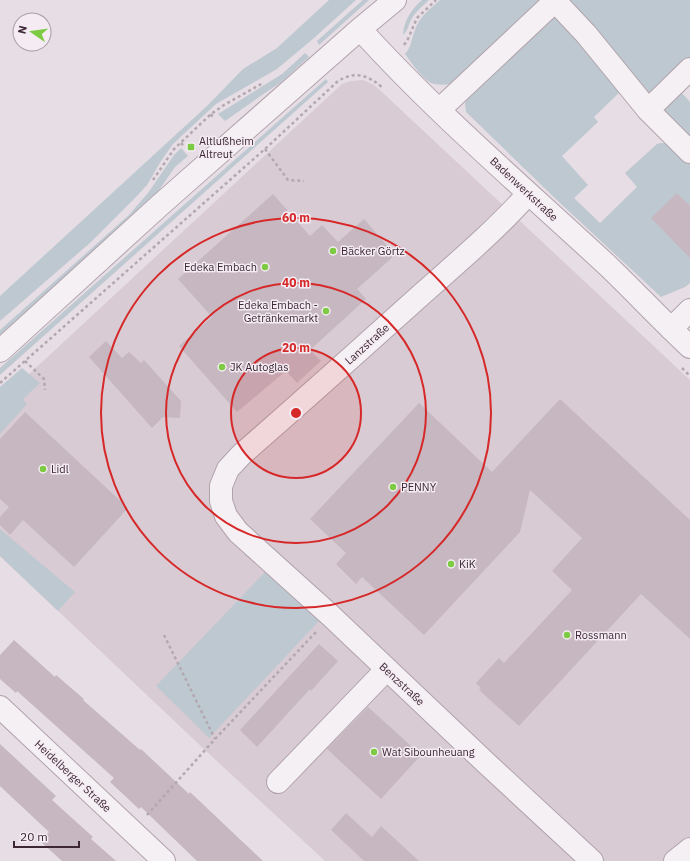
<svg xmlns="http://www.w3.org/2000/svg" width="690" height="861" font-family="'IBM Plex Sans',sans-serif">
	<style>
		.built { fill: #d9cbd3 }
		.green { fill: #bec8d1 }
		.building { fill: #c6b7c1 }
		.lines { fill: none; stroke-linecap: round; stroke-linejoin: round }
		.minor-casing { stroke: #b1a3ac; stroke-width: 24 }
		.path { stroke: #b3a8af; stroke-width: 2.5; stroke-dasharray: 3 3; stroke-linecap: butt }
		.minor { stroke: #f5f0f3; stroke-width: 22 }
		.ring { fill: none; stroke: #d62828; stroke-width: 2 }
		.poi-dot { fill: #7dcb43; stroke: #f4ecf2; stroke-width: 1.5 }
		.labels { text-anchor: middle; stroke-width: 3; stroke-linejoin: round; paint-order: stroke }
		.poi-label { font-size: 11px; fill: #3d2735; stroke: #f4ecf2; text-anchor: start }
		.street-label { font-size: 11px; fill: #3d2735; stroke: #f4ecf2 }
		.centre { fill: #d62828; stroke: #f4ecf2; stroke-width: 2 }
		.ring-label { font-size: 12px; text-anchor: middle; font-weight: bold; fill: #d62828; stroke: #f4ecf2; stroke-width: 3; stroke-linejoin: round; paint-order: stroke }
	</style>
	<rect width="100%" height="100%" fill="#e7dde4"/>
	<!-- built -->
	<path class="built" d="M363,80L374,85L383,93L690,380V861H325L206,751L0,556V401L342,84L351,81Z"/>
	<!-- green -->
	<path class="green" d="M329,0H356L314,38L277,69L216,104L173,144L161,161L147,185L133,200L91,242L0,321V296L207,106L243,69L277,48Z
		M363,0H369L319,45L317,41Z
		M422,0H429C423,6 415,12 411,20C408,26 408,30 403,35C404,20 411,10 422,0Z
		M440,0H541L451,84C445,85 440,85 434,84C423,81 412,63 405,54C412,46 411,39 415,30C419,17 430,9 440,0Z
		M567,0H690V59L651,97L615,57L600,33Z
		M554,13L624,88L594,117L598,122L562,156L588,185L574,198L600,223L637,187L625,173L657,144C671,139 681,156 690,164V283L685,287L661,297L559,202L466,112L465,104L466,98Z
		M305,53L309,57L280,83L262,95L225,121L218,114L282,74Z
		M326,79L328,82L0,375V368Z
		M679,90L690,102V145L662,118L665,105Z
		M181,148L188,156L175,167L157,193L136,217L0,337V330L129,215L148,193L174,155Z
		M22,368L40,383L23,399L27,404L0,434V387Z
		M0,529L75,592L58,611L0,556Z
		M265,572L320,620L209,738L156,686Z"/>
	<!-- building -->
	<path class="building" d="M677,193L690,206V258L651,218Z
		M273,194L310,236L322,225L338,242L364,219L395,255L357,289L366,299L310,350L321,361L297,383L286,371L237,412L179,346L212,317L178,279Z
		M106,341L122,358L129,352L141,363L144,360L181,401L180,418L163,417L152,428L89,357Z
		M560,399L690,520V639L641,594L519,726L479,690L481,688L476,683L499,658L504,663L572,590L552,571L582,538L530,490L520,532L424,635L362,577L356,584L336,564L346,553L310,519L419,403L492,472Z
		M25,412L128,508L74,567L23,520L10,535L0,525V517L9,507L0,499V439Z
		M14,640L55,677L56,675L84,699L83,700L140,750L141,749L189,794L190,792L263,861H197L141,807L139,809L110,782L114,778L17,691L16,693L0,679V655Z
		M319,644L338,661L311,691L310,689L257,747L240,730Z
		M368,707L421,755L381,799L327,749Z
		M0,744L56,796L52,800L93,837L91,839L116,861H62L40,841L49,832L0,786Z
		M346,813L372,837L381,826L419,861H364L331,830Z"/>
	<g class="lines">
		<defs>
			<path id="minor" d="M360,29C437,114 524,188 608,266C636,293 662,321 690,347
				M439,110L555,1L586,34L648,110L690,152
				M648,110L690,69
				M528,194C496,230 458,262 422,294C362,348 303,401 242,454L228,469L221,486V501L226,516L238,532L331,616L485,762L592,861
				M671,329L690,310
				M0,351L159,206L360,29L395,0
				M0,707L164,861
				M278,782L387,669
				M675,861L690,849"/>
		</defs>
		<!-- minor casing -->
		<use href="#minor" class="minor-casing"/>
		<!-- path -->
		<path class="path" d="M404,45L408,39L417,18L436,0
			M211,114L213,118
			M181,143L184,146
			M265,149L288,180L304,181
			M153,180L174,149L211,114L224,105L263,83
			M25,361L44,379L45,390
			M682,368L690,376
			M0,383L265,149L338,81C356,70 369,76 383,88
			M164,635L215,739
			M147,815L215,739L316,632"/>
		<!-- minor -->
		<use href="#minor" class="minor"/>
	</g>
	<!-- distance rings -->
	<circle cx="296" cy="413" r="65" fill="#d62828" fill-opacity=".12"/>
	<g class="ring">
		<circle cx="296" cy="413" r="65"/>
		<circle cx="296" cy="413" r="130"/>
		<circle cx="296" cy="413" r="195"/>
	</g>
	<!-- markers -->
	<g class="poi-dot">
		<rect x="187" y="143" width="8" height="8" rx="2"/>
		<circle cx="333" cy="251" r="4"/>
		<circle cx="265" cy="267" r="4"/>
		<circle cx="326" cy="311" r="4"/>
		<circle cx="222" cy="367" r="4"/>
		<circle cx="43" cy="469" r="4"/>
		<circle cx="393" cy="487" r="4"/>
		<circle cx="451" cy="564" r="4"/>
		<circle cx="567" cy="635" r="4"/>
		<circle cx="374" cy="752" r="4"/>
	</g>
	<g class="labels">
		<!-- poi labels -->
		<g class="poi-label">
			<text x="199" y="145">Altlußheim<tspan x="199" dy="13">Altreut</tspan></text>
			<text x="341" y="255">Bäcker Görtz</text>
			<text x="257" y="271" text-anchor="end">Edeka Embach</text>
			<text x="318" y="309" text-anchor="end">Edeka Embach -<tspan x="318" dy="13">Getränkemarkt</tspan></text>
			<text x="230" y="371">JK Autoglas</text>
			<text x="51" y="473">Lidl</text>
			<text x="401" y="491">PENNY</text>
			<text x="459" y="568">KiK</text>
			<text x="575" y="639">Rossmann</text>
			<text x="382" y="756">Wat Sibounheuang</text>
		</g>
		<!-- street labels -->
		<g class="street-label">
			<text transform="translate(524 189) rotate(43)" y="4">Badenwerkstraße</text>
			<text transform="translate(367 344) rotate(-42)" y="4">Lanzstraße</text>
			<text transform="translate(402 684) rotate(43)" y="4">Benzstraße</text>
			<text transform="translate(73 776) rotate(43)" y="4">Heidelberger Straße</text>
		</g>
	</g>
	<circle cx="296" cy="413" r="6" class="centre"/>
	<g class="ring-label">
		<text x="296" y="222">60 m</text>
		<text x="296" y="287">40 m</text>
		<text x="296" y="352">20 m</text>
	</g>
	<!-- north arrow -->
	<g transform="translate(32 32) rotate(283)"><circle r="19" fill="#f4ecf2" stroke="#ab9da6"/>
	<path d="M0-3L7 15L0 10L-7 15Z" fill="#7dcb43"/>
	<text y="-6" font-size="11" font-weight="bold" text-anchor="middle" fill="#3d2735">N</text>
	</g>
	<!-- scale -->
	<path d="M14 841v6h65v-6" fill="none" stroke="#3d2735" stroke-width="2"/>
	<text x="20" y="841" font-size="12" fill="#3d2735" stroke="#f4ecf2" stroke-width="3" paint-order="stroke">20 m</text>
</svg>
